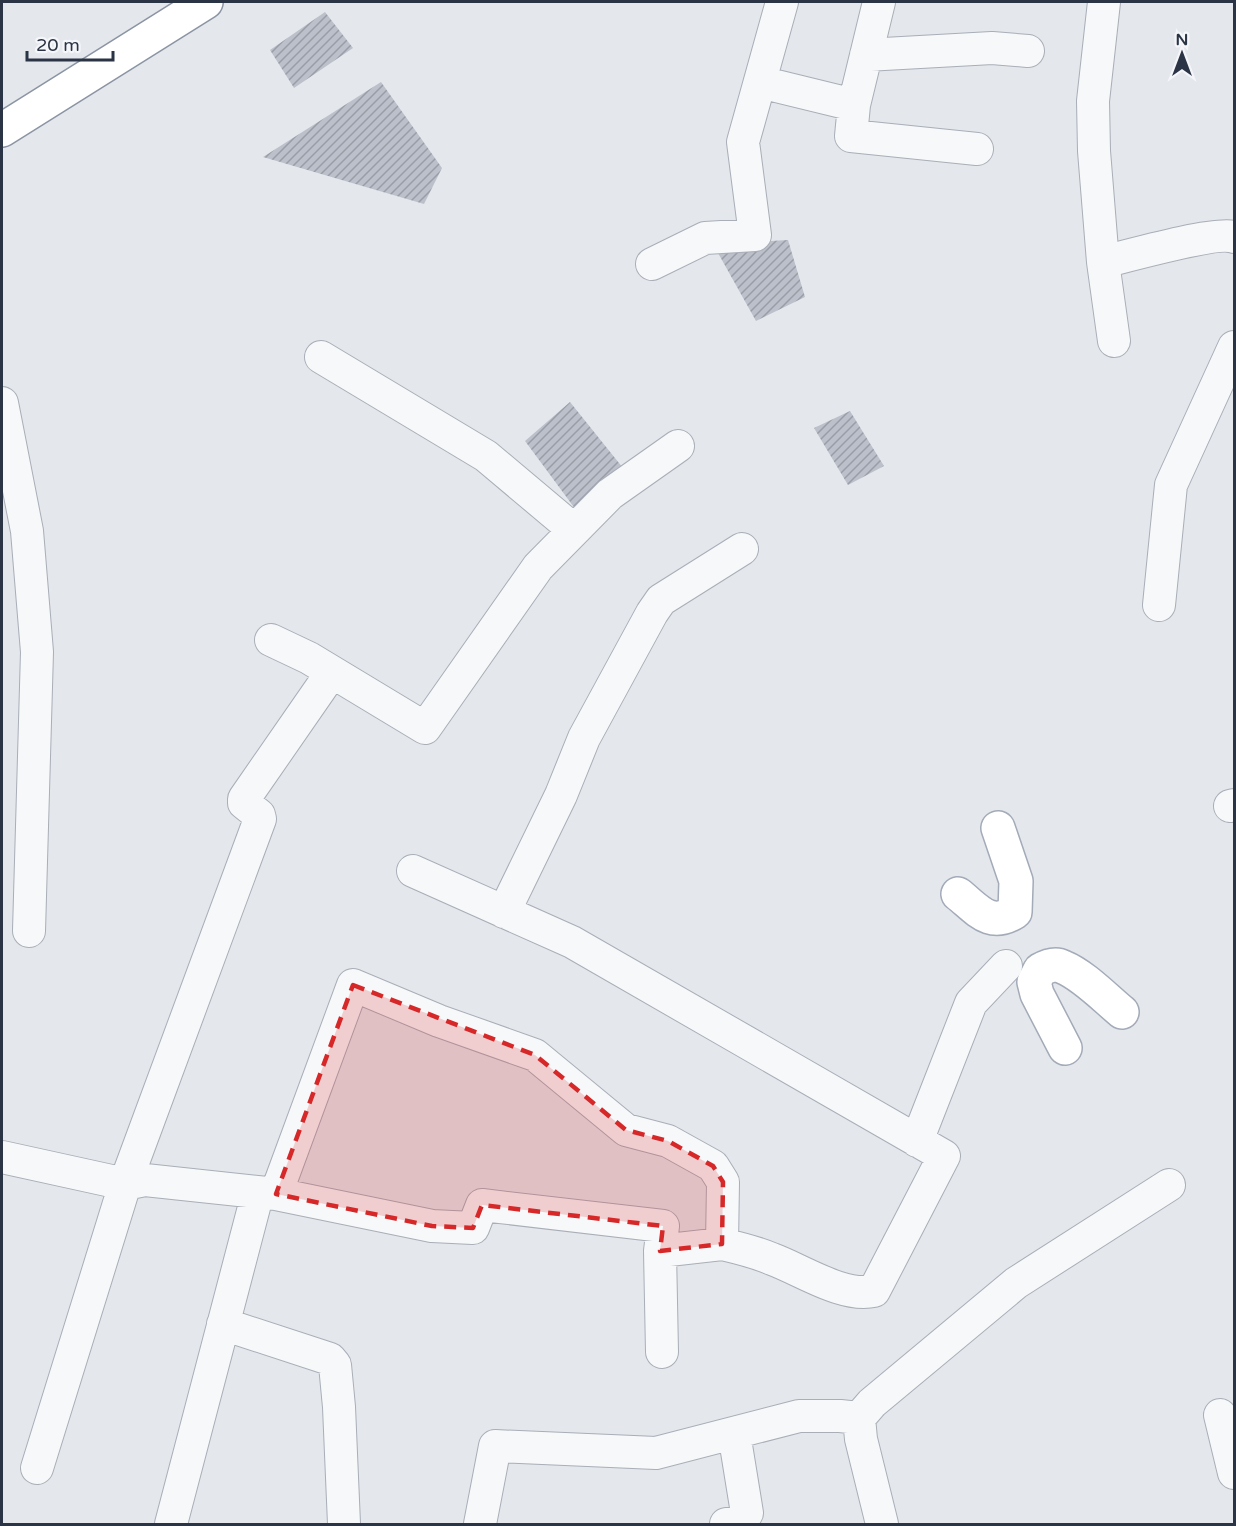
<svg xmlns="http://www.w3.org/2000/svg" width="1236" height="1526" font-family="'Varela Round',sans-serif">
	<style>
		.building { fill: url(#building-hatch) }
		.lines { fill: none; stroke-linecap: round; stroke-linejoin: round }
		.street-casing { stroke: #a9aeb7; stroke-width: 34 }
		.primary-casing { stroke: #a3abb8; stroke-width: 36 }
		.highway-casing { stroke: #8b94a3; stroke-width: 36 }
		.street { stroke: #f7f8fa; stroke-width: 32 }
		.primary { stroke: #fff; stroke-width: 33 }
		.highway { stroke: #fff; stroke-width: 33 }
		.marked { fill: #d62828; fill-opacity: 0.2; stroke: #d62828; stroke-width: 4.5; stroke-dasharray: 12 8; stroke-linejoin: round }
	</style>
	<defs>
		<pattern id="building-hatch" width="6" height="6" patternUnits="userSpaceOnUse" patternTransform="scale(1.5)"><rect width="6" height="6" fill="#bbc0ca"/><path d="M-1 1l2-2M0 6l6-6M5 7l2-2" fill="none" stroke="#989da6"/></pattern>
	</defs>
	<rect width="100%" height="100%" fill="#e4e7ec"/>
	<!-- building -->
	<path class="building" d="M325,12L353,48L294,88L270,50Z
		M381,82L442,168L424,204L263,157Z
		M788,240L805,297L756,321L713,244Z
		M570,402L623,468L579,514L525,441Z
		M850,411L884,466L848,485L814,428Z"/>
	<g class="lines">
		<defs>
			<path id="street" d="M1104,2L1093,101L1094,151L1103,262L1114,341
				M866,55L992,48L1028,51
				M760,82L854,105L879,2
				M854,105L851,136L977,149
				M1103,262C1127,256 1217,231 1234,237
				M652,264L705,238L755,235L743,142L782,2
				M321,357L486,456L574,530
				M2,403L27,531L37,652L29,931
				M1159,605L1171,485L1234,347
				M271,640L309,658L425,728L538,567L610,494L678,446
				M1230,806L1234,805
				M504,912L561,795L584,738L652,613L661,600L742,549
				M917,1141L971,1003L1006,966
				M2,1157L125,1184L145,1180L276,1194L432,1226L473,1228L482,1205L663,1226L660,1251L662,1352
				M276,1194L353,985L439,1021L535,1055L626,1130L668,1141L713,1166L723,1182L722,1244C739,1248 756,1252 772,1259C802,1270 843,1298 874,1291L944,1156L572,942L413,871
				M660,1251L722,1244
				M223,1324L330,1359L335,1365L339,1407L344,1524
				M1220,1415L1234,1473
				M37,1468L125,1184L260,819L259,815L244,803V799L332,672
				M171,1524L258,1192
				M480,1524L495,1446L656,1453L799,1416H840L859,1418
				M726,1524L741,1522L747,1513L734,1433
				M882,1524L861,1439L859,1418L872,1403L1016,1283L1169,1185"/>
			<path id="primary" d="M958,894C978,910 990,928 1015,912L1016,881L998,828
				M1065,1048L1037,994L1034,982L1040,970C1047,966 1056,963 1063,967C1083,975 1105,998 1122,1012"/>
			<path id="highway" d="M2,130L206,2"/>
		</defs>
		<!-- street casing -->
		<use href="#street" class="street-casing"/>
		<!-- primary casing -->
		<use href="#primary" class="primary-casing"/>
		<!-- highway casing -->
		<use href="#highway" class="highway-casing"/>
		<!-- street -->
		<use href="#street" class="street"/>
		<!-- primary -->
		<use href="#primary" class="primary"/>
		<!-- highway -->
		<use href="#highway" class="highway"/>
	</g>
	<!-- marked area -->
	<path class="marked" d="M353,985L535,1055L626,1130L668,1141L713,1166L723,1182L722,1244L660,1251L663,1226L482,1205L473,1228L432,1226L276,1194Z"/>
	<!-- border -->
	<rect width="1236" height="1526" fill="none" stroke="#2b3445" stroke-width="6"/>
	<!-- north arrow -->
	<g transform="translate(1182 54)" stroke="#f4f6f9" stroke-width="4.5" paint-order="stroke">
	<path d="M0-4.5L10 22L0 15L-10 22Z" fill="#2b3445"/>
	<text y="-9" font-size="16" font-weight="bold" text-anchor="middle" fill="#2b3445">N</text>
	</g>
	<!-- scale -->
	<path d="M27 51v9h86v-9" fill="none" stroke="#2b3445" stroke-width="3"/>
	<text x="36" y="51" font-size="18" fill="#2b3445" stroke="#f4f6f9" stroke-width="4.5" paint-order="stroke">20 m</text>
</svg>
